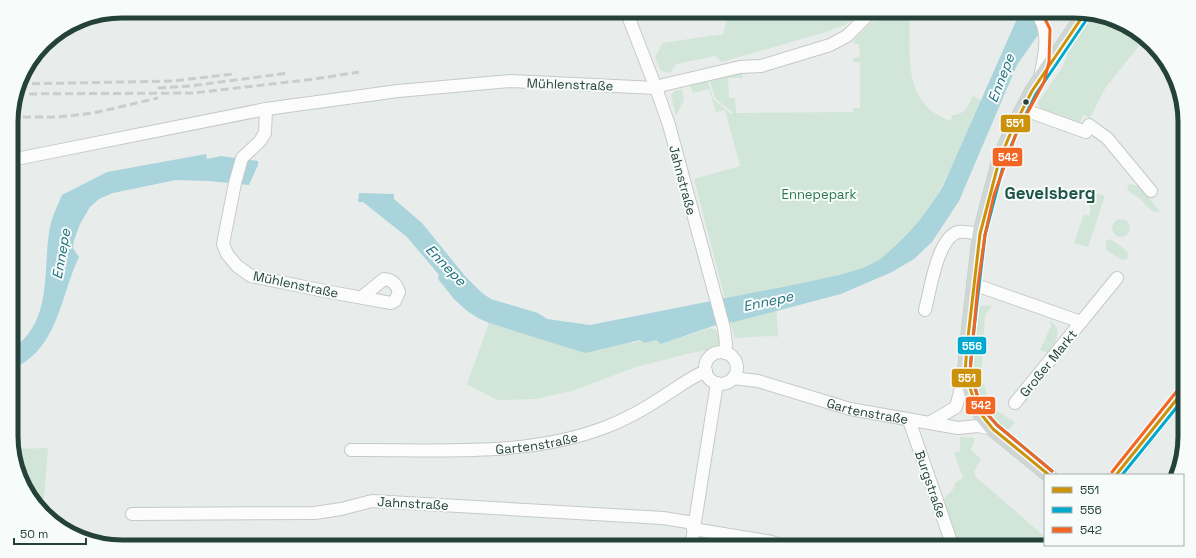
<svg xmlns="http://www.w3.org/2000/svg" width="1196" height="558" font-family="'Space Grotesk',sans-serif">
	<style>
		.green { fill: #d1e6d8 }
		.water { fill: #a9d4db }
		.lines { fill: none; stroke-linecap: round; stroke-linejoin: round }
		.minor-casing { stroke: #c5cac8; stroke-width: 14 }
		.major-casing { stroke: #c3ccc9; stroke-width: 16 }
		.minor { stroke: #fcfcfc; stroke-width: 12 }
		.major { stroke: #cfd7d5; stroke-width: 15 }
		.rail { stroke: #c9cdcc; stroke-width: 3; stroke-dasharray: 8 4; stroke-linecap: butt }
		.bus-1-casing { stroke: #f7fbf9; stroke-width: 6 }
		.bus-2-casing { stroke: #f7fbf9; stroke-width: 6 }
		.bus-3-casing { stroke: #f7fbf9; stroke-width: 6 }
		.bus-1 { stroke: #cd920c; stroke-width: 3 }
		.bus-2 { stroke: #00a9ce; stroke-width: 3 }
		.bus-3 { stroke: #f26522; stroke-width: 3 }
		.bus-dot { fill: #24423a; stroke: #f7fbf9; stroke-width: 1.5 }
		.labels { text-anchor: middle; stroke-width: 4; stroke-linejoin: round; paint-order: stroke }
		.street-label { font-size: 13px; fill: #24423a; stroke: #f7fbf9 }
		.park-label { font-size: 13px; fill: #2d7a4b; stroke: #f7fbf9 }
		.water-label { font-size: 14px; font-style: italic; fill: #1c6f80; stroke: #f7fbf9 }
		.district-label { font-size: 17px; font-weight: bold; fill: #1f5548; stroke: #f7fbf9 }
		.rim { fill: none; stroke: #24423a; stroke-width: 5 }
		.line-badge { stroke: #f7fbf9; stroke-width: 1.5 }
		.badge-label { font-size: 11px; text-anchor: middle; font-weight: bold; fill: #fff }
	</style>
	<rect width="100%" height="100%" fill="#e8edeb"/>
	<!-- green -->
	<path class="green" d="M766,11H861L845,25L829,31L722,62L715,56L676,64L670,73L661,71L655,58L662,43L723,34L728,16Z
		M889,11H910C910,53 901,104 951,121L952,115C964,116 968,105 973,96L981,100C955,155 943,203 896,245C889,251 883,259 875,262C844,277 808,282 775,288L778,337L770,336L735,338L694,179L740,166L725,110L716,112L709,89L693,93L690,86L708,81L713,99L731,114L733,113L715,98L710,81L725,76L742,74L743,78H728L729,98H735L736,113L853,112V108H860V62H853V58L860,57L859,44H854V40L871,23Z
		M1092,15C1107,18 1124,26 1137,35L1136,39L1139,46L1106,87L1088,122L1089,117L1083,115L1080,124L1042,110L1037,104L1061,69L1066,59L1070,44Z
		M682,89L684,100L676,116L671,96L674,91Z
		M1129,184L1140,186L1160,212C1150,213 1146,204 1139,198C1135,195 1130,193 1127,189Z
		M1095,193L1105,196L1088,247L1074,243L1084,214L1089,216L1091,210L1089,206Z
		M1112 228a9 9 0 1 1 18 0a9 9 0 1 1-18 0Z
		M1111,239L1127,251L1128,256L1127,259L1122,260L1106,250V241Z
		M981,305L992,306L985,316L981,376L990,403L997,411L1015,422L1007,432C999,424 978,405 975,394C968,367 977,337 978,310Z
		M1050,321C1064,329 1055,343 1049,354L1040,350L1051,326Z
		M489,323L515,331L635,343L641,340L645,343L656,340L661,344L710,328L716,330L720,341L716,349L691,353L636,367L572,391L536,399L497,400L467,384Z
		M960,437L975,438L971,450L981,459L974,472L976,477L1045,537V545L1083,546L958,547L942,502C946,493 954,493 955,483L963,478L954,453L960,451Z
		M48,448L43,510V511L34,504L12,449Z"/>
	<!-- water -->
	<path class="water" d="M1027,11H1060L1037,28L1038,35L1017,65L959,201L932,242L914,259L892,272L841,294L734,322L716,325L661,344L656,340L645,343L640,340L585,353L489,323L478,318L467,311L454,299L438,279L439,275L407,237L363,202H358L359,193L394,194V199L422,223L465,276L482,293L491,299L538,313L547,319L590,325L812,281C833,276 858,272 877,261C884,257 889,251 895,246C915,228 929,209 943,186L1016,21Z
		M206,154L207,159L221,156L258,161V165L249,185L209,181L176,180L113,193L99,199L90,207L80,224L74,240L73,248L79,257C60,297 58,350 12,369V349C54,321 42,269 50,227C52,216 58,205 62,195L107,172Z"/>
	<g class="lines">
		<defs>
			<g id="minor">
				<path d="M626,11L656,88L669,125L724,328L726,344L725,353"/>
				<path d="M1035,11C1051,30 1045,54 1040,77"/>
				<path d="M266,109L265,133L260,141L242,158L235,183L223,244L227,254L237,266L251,276L330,292L391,303L395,301L399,292C396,284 393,280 384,279L362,297"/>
				<path d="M1022,109L1086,132L1089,125L1107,138L1151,191"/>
				<path d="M11,160L266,109L398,91L511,81L656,88L663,85L740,67L761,66L830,45L847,36L872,11"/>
				<path d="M973,284L1081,322"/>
				<path d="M925,310C930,292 937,238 958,232C964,231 973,233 980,234"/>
				<circle cx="721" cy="368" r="16"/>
				<path id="s1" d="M733,378L758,381L850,409L958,428L978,426L993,429"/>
				<path d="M1015,403L1117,278"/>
				<path d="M909,420L953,547"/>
				<path d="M931,422L956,407L965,373"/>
				<path id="s2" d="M351,450C435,449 526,458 606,427C627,419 646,408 664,396C678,387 691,377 706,371"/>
				<path d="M132,514L315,513L341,509L372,501L663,518L694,523"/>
				<path d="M693,529L772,542L785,547"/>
				<path d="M691,547L717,383"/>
			</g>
			<path id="major" d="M1049,475L993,429L977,409L965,373L967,346L980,234L999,161L1011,132L1032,91L1085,13
				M1116,475L1185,389"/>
		</defs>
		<!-- minor casing -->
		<use href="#minor" class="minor-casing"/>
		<!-- major casing -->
		<use href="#major" class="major-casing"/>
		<!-- minor -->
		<use href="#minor" class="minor"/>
		<!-- major -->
		<use href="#major" class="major"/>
		<!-- rail -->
		<path class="rail" d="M20,84L173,81L233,74
			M158,88L190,86L289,73
			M17,94L193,93L315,79L359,72
			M11,117H57L94,113L158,98"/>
		<defs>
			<path id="bus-1" d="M1049,475L993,429L977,409L965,373L967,346L980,234L999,161L1011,132L1032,91L1085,13
				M1116,475L1185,389"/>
			<path id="bus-2" d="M1052,471L997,425L981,407L970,372L972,346L985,235L1004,163L1016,134L1036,94L1089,16
				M1122,475L1185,397"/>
			<path id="bus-3" d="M1041,11L1050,29L1049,62L1044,82L1016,134L994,195L985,235L978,285L970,372L981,407L997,425L1052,471
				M1112,472L1181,386"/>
		</defs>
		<!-- bus-1 casing -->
		<use href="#bus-1" class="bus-1-casing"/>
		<!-- bus-2 casing -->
		<use href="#bus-2" class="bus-2-casing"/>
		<!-- bus-3 casing -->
		<use href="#bus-3" class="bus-3-casing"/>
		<!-- bus-1 -->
		<use href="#bus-1" class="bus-1"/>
		<!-- bus-2 -->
		<use href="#bus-2" class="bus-2"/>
		<!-- bus-3 -->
		<use href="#bus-3" class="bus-3"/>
	</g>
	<!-- markers -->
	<circle class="bus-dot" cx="1026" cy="102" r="3.5"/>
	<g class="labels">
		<!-- street labels -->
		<g class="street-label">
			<text transform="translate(570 84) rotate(2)" y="5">Mühlenstraße</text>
			<text transform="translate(683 180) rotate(75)" y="5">Jahnstraße</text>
			<text transform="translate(296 284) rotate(12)" y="5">Mühlenstraße</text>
			<text transform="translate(1048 363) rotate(-51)" y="5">Großer Markt</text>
			<text dy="5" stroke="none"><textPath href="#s1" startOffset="139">Gartenstraße</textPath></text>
			<text dy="5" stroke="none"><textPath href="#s2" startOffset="186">Gartenstraße</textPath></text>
			<text transform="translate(931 484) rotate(71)" y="5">Burgstraße</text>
			<text transform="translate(413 503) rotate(3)" y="5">Jahnstraße</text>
		</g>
		<!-- park labels -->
		<g class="park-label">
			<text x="819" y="199">Ennepepark</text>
		</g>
		<!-- water labels -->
		<g class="water-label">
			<text transform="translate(1001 78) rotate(-69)" y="5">Ennepe</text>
			<text transform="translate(61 254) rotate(-80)" y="5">Ennepe</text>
			<text transform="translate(446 265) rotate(46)" y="5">Ennepe</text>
			<text transform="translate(768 301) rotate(-12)" y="5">Ennepe</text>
		</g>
		<!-- district labels -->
		<g class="district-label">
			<text x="1050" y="199">Gevelsberg</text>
		</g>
	</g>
	<!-- crop -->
	<path d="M0 0H1196V558H0ZM122 18H1074A104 104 0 0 1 1178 122V436A104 104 0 0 1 1074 540H122A104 104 0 0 1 18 436V122A104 104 0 0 1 122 18Z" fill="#f7fbf9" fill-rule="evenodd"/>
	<path class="rim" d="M122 18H1074A104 104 0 0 1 1178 122V436A104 104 0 0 1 1074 540H122A104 104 0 0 1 18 436V122A104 104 0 0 1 122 18Z"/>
	<g class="line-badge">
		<rect x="1000" y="114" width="31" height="19" rx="4" fill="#cd920c"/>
		<rect x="992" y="147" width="31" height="20" rx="4" fill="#f26522"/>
		<rect x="957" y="336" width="30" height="19" rx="4" fill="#00a9ce"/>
		<rect x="951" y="368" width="31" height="20" rx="4" fill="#cd920c"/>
		<rect x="965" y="396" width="31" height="19" rx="4" fill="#f26522"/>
	</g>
	<g class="badge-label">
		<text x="1015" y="127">551</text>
		<text x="1008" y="161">542</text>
		<text x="972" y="350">556</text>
		<text x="967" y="382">551</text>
		<text x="981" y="409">542</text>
	</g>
	<!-- legend -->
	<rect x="1044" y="474" width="140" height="72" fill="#f7fbf9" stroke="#a3b1ad"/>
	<rect x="1052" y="487" width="20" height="6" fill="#cd920c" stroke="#a3b1ad"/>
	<text x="1080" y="494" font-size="12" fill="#24423a">551</text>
	<rect x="1052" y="507" width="20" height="6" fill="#00a9ce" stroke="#a3b1ad"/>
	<text x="1080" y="514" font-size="12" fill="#24423a">556</text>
	<rect x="1052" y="527" width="20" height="6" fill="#f26522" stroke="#a3b1ad"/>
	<text x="1080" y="534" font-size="12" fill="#24423a">542</text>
	<!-- scale -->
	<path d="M14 538v6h72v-6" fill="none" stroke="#24423a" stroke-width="2"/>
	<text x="20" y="538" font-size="12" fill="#24423a" stroke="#f7fbf9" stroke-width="3" paint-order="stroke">50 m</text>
</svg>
